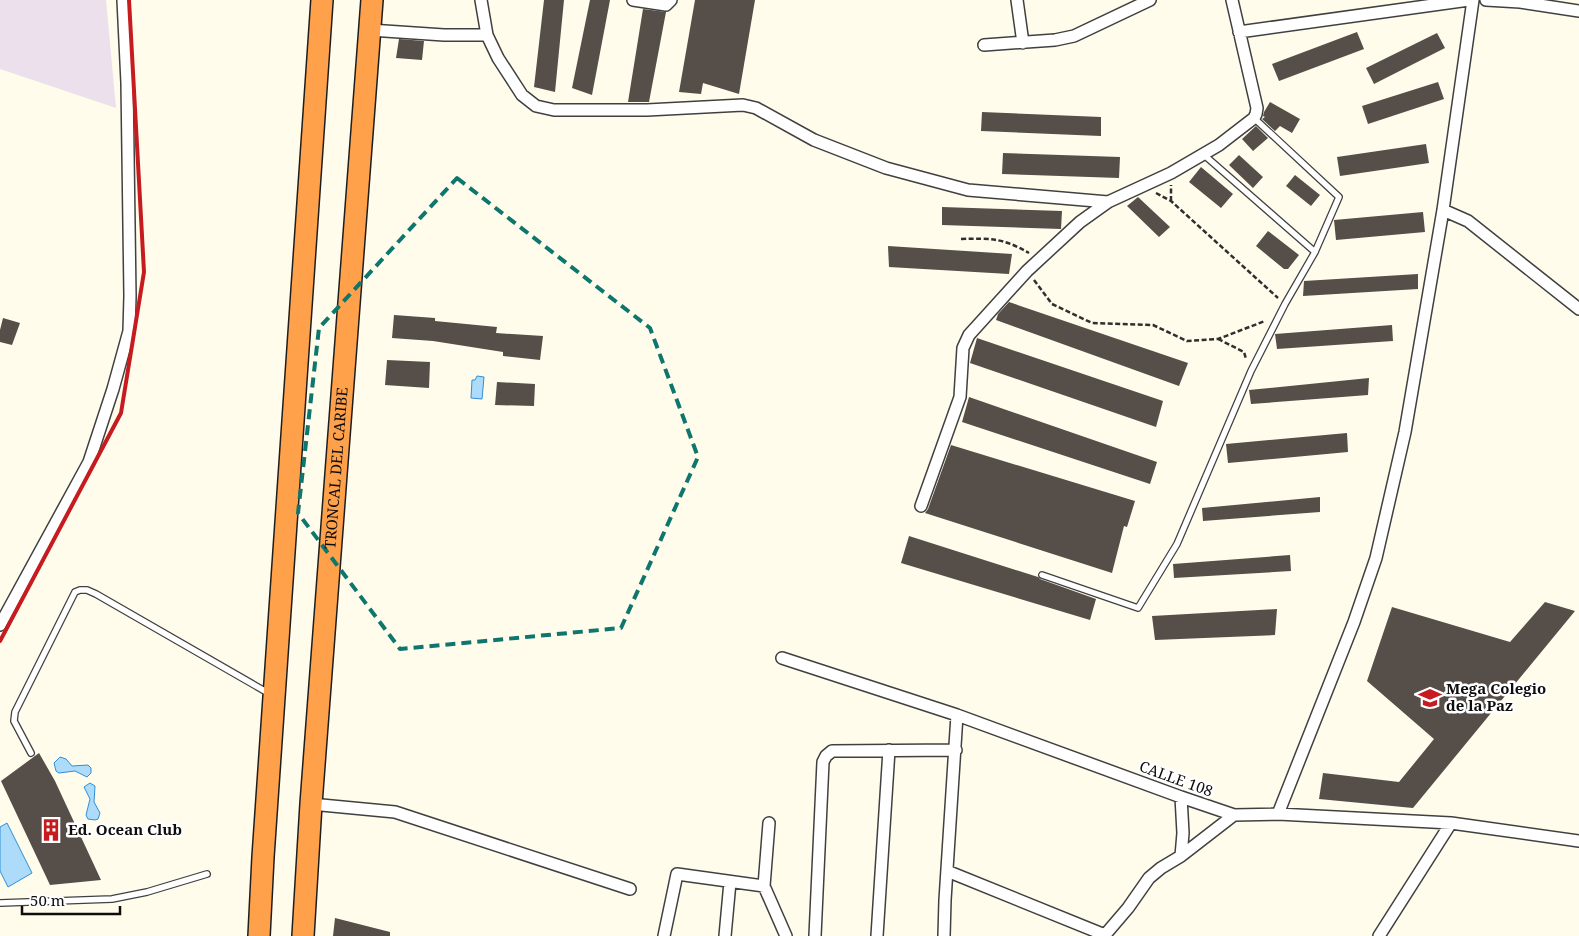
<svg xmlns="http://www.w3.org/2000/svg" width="1579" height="936" font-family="'Noto Serif',serif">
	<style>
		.industrial { fill: #ebe0ec }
		.water { fill: #addbfa; stroke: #2f8fd7 }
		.building { fill: #564e48 }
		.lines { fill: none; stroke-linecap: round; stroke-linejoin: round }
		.lane-casing { stroke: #404040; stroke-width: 8 }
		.street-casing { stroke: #404040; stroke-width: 14 }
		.highway-casing { stroke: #1e1e1e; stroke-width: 24 }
		.path { stroke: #2f2f2f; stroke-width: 2.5; stroke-dasharray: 5 2.5; stroke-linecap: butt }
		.lane { stroke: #fff; stroke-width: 5.5 }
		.street { stroke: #fff; stroke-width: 11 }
		.highway { stroke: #ffa14b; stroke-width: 21 }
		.rail { stroke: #c61b1f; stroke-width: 4 }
		.marked { fill: none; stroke: #0f766e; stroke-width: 4; stroke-dasharray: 10 6; stroke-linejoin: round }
		.labels { text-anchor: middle; stroke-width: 5; stroke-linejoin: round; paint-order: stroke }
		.street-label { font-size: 15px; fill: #0d0d0d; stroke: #fff }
		.poi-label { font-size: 15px; font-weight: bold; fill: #0d0d0d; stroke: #fff; text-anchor: start }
	</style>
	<rect width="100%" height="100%" fill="#fffcec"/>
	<!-- industrial -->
	<path class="industrial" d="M0,0H106L116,108L0,69Z"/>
	<!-- water -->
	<path class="water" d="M477,376L484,377L482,399L471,398L472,380H475Z
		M60,757L66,759L72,766L88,765L91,768V773L87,777L75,771L59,773L56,771L54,763Z
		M90,783L95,786L94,802L100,813L98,819L95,820L88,819L86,815L90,799L84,787Z
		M7,823L32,873L8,887L0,871V827Z"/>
	<!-- building -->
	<path class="building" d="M544,0H564L555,92L534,87Z
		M590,0H610L592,95L572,88Z
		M695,0H755L739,94L703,83L701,94L679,92Z
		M643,9L666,12L649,102H628Z
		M1357,32L1364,49L1279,81L1272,64Z
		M1437,33L1445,48L1374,84L1366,68Z
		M399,39L424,41L422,60L396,58Z
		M1438,82L1444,99L1368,124L1362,106Z
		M1270,102L1300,119L1292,133L1280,126L1275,131L1262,119L1265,117L1263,116L1264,112Z
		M982,112L1101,117V136L981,131Z
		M1256,126L1268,138L1253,151L1242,139Z
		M1426,144L1429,163L1340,176L1337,157Z
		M1003,153L1120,157L1119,178L1002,174Z
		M1239,155L1263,177L1253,188L1229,165Z
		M1201,167L1233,194L1221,208L1189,182Z
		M1295,175L1320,195L1311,206L1286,186Z
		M1138,197L1170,227L1159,237L1127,206Z
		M942,207L1062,211L1061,229L942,225Z
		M1423,212L1425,232L1336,240L1334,220Z
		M1268,231L1299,255L1288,269H1284L1256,246Z
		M888,246L1012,254L1009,274L889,267Z
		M1418,274V289L1303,296L1304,281Z
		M1009,302L1188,363L1179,386L996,320L998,314Z
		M394,315L435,318V321L497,327L496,333L543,336L540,360L503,356V352L433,341L392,338Z
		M3,318L20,323L12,345L0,342V330Z
		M1392,325L1393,341L1277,349L1275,334Z
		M977,338L1163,401L1156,427L970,363Z
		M387,360L430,362L429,388L385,385Z
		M1369,378L1368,395L1251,404L1249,390Z
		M497,382L535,384L534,406L495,405Z
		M969,397L1157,462L1150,484L962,422Z
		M1347,433L1348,452L1228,463L1226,444Z
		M951,445L1135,501L1127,527L1124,526L1112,573L925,513L928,509Z
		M1320,497V512L1203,521L1202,508Z
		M909,536L1038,577L1040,579L1096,599L1090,620L901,563Z
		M1290,555L1291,571L1174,578L1173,564Z
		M1545,602L1575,611L1413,808L1319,799L1323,773L1399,782L1434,739L1367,681L1392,607L1510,642Z
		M1277,609L1275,635L1155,640L1152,616Z
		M39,753L55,781L101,880L50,885L1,781Z
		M335,918L390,932V936H333Z"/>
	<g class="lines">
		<defs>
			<path id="lane" d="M1203,154L1315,252
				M1042,575L1138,608L1177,544L1251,371L1285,304L1315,252L1339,197L1254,118
				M31,753L14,721L15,712L75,592L80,590H87L96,594L270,694
				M0,903L112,899L147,892L207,874"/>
			<path id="street" d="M481,0L487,35L498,58L522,95L536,106L554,110H647L743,105L756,108L814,140L886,168L968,190L1108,202
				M633,0L666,5L671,0
				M1017,0L1023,43
				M1486,0L1520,2L1579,11
				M370,30L444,35H487
				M1239,32L1469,0
				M984,45L1055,40L1074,36L1150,0
				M1443,210L1468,221L1579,309
				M921,506L960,397L963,348L969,335L1027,271L1080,222L1108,202L1171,173L1219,145L1254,118L1256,114L1257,108L1232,0
				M0,625L89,462L113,389L129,331L130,296L127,83L123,0
				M782,658L957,715L1181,797L1234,815L1278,814L1451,823L1579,841
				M1181,797L1183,833L1181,856
				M311,804L395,812L630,889
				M1278,814L1354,622L1376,558L1405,432L1443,210L1473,0
				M769,823L764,886L786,936
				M947,871L1105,935
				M664,936L677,874L764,886
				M725,936L730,882
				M815,936L823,762L826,756L832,751L956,750
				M877,936L889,750
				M944,936L945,900L957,715
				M1104,936L1128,908L1149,878L1161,868L1181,856L1234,815
				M1379,936L1451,823"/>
			<g id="highway">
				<path d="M259,936L263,857L322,0"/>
				<path id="s1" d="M303,936L311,804L372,0"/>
			</g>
		</defs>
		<!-- lane casing -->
		<use href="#lane" class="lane-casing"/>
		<!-- street casing -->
		<use href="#street" class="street-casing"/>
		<!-- highway casing -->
		<use href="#highway" class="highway-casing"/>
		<!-- path -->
		<path class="path" d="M1156,193L1171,201L1278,298
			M1171,201V185
			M961,239C991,238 1003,238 1029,253
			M1034,280L1052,304L1092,323L1153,325L1187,341L1218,339L1265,321
			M1218,339L1244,352L1246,359"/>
		<!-- lane -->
		<use href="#lane" class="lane"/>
		<!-- street -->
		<use href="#street" class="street"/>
		<!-- highway -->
		<use href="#highway" class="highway"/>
		<!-- rail -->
		<path class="rail" d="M0,641L121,413L144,272L129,0"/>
	</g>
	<!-- marked area -->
	<path class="marked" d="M457,178L650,328L698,457L621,628L400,649L298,513L319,328Z"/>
	<!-- icons -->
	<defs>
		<symbol id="school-bare" viewBox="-9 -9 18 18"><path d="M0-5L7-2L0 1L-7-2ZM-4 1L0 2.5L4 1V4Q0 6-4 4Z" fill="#c61b1f" stroke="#fff" stroke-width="2.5" paint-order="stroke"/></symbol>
		<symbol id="building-bare" viewBox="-9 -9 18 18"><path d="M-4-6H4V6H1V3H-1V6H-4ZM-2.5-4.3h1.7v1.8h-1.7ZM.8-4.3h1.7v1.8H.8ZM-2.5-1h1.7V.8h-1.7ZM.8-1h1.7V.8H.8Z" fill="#c61b1f" stroke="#fff" stroke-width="2.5" paint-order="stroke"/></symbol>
	</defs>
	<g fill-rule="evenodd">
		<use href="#school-bare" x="1414" y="682" width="32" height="32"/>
		<use href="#building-bare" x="35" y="814" width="32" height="32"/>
	</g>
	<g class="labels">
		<!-- street labels -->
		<g class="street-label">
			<text dy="5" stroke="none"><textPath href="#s1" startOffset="469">TRONCAL DEL CARIBE</textPath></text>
			<text transform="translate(1176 779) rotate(20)" y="5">CALLE 108</text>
		</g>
		<!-- poi labels -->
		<g class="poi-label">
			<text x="1446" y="694">Mega Colegio<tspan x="1446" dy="17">de la Paz</tspan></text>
			<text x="68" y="835">Ed. Ocean Club</text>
		</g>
	</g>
	<!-- scale -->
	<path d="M22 906v8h98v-8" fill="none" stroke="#0d0d0d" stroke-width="2.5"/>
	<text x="30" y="906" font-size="15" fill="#0d0d0d" stroke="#ffffff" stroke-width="4" paint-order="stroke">50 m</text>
</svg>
